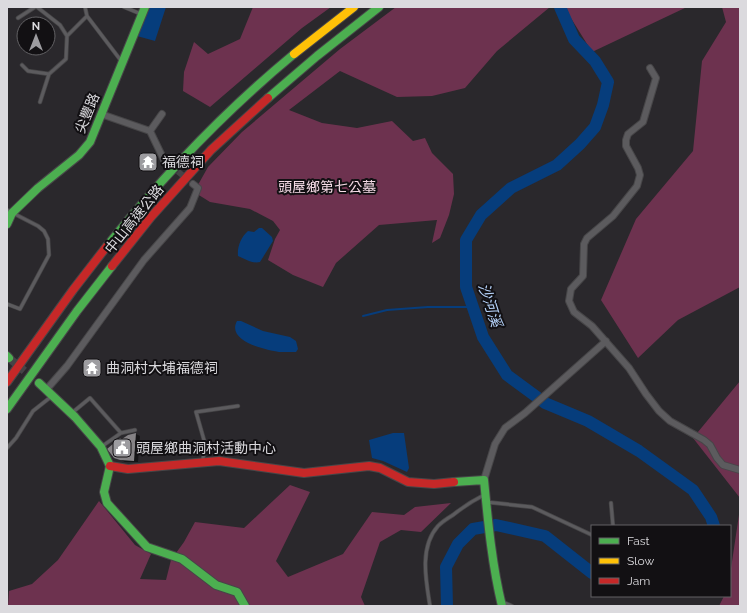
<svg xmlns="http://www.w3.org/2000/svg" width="747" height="613" font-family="Raleway,'Noto Sans TC',sans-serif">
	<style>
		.green { fill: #6d324f }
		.water { fill: #063d7c }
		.shadow { fill: #0007 }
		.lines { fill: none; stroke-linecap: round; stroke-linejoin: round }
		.stream { stroke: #063d7c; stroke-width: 2 }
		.river { stroke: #063d7c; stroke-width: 12 }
		.building { fill: #858285 }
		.street-tunnel { stroke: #454347; stroke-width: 6; stroke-dasharray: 6 3; stroke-linecap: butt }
		.secondary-tunnel { stroke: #454347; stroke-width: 8; stroke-dasharray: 8 4; stroke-linecap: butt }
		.lane-casing { stroke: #474648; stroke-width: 4.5 }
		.street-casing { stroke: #474648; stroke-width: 8 }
		.fast-casing { stroke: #474648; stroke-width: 10 }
		.slow-casing { stroke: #474648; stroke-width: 10 }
		.jam-casing { stroke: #474648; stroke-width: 10 }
		.lane { stroke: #5c5b5e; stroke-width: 3 }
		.street { stroke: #5c5b5e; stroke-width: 6 }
		.fast { stroke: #4caf50; stroke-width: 8 }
		.slow { stroke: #ffc107; stroke-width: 8 }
		.jam { stroke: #c62828; stroke-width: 8 }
		.labels { text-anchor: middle; stroke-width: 4; stroke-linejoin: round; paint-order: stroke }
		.street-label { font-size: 14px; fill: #dbdade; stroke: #121013 }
		.poi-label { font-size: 14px; fill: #dbdade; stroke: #121013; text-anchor: start }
		.park-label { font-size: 14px; fill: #f5dbe6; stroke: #121013 }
		.water-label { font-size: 15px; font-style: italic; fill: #b5d2f9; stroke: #121013 }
	</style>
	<rect width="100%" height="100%" fill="#2a282c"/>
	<!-- green -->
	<path class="green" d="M253,7H331L302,28L210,107L183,91L184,72L194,42L208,54L240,39Z
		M396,7H550L497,51L465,88L432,96L397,97L340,71L289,110L322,123L357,128L392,121L413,141L425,138L432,153L453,174L454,194L449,215L440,238L432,243L437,220L379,225L336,263L323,287L293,275L268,260L275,239L280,230L273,221L250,209L210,202L194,192L208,167L242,132L340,49Z
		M564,7H687L592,52Z
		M722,7H740V287L678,320L638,358L601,300L636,219L693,151L702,61L726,22Z
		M740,381V498L693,438Z
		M290,485L310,492L276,561L288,577L343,554L372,512L404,515L415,507L451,503L421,532L401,530L380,542L361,597L365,606H8L9,591L32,584L58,560L99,501L135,545L151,554L140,579L166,580L171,560L184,542L195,522L244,528Z
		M740,508V606H719L724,596H730V575Z"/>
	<!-- water -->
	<path class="water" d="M150,7H166L155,41L137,36Z
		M259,228H262L272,237L273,241L260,262C252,264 245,259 238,256C237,247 241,237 248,231L254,232Z
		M237,321H241L263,331L290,337L296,341L298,349L296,352C290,352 285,352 279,352C265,350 226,341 237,321Z
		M393,433H404L409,468L407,472L383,461L372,458L369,440Z"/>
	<!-- shadow -->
	<path class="shadow" d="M136,434L140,436L138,462H125L119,459L122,440L128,436Z"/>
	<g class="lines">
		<!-- stream -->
		<path class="stream" d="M363,316L387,310L428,307H473"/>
		<!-- river -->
		<path class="river" d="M560,7L574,39L595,61L608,82L603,105L595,127L580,144L557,165L511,188L481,215L466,240V287L483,337L507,375L545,403L588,421L639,451L693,490L711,517L714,526
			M447,606L446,567L458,544L473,529L496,525L545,536L592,573"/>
	</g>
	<!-- building -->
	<path class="building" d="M136,433L134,461L120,460L114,458L107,449L120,438L122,439L128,435Z"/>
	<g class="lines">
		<!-- street-tunnel -->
		<path class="street-tunnel" d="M164,160L187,179"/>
		<!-- secondary-tunnel -->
		<path class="secondary-tunnel" d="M9,358L39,383"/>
		<defs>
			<path id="lane" d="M37,7L60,25L67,36
				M85,7L87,16L122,62
				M124,7L141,14
				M18,18L35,7
				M22,65L28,71L49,74
				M40,102L49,74L66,59L67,36L87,16
				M7,210L38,226L44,231L48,239L49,255L20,309L7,304
				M73,412L90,398L121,433
				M101,447L121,433L135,430
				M7,448L16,438L33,411L52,396
				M202,462L206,447L196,412L238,406
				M486,502L532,507L592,535
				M611,503L613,526
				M503,602L512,606
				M430,606C426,581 419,547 438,526C442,522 448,518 453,515C463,507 472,501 484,495"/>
			<path id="street" d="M650,68L656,78L643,122L628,134L626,140V146L638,168L640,175L637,186L613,216L587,238L584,244L583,276L571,289L569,301L574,312L592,326L629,368L646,394L659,411L670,421L704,440L710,445L717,458L723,465L740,470
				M101,114L150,131L164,160
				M150,131L162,114
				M46,390L67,366L144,260L190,208L198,188L193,184
				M484,480L495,444L505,428L525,413L606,341"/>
			<path id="fast" d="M268,98L317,56L379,7
				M7,224L12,213L38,188L79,155L90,142L145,7
				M107,246C163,176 225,111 294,54
				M7,356L9,358
				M39,383L75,417L101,447L110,466L104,492L107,503L147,547L182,559L216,585L237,592L245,606
				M7,409L77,311L112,266
				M454,482L484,480C488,522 492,565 502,606"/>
			<path id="slow" d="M294,54L354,7"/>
			<path id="jam" d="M112,266L151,217L211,150L268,98
				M7,382L73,290L107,246
				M110,466L128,469L219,461L304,473L369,466L380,468L408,482L434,484L454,482"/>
		</defs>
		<!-- lane casing -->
		<use href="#lane" class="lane-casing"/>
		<!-- street casing -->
		<use href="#street" class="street-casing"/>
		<!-- fast casing -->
		<use href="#fast" class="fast-casing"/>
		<!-- slow casing -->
		<use href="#slow" class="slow-casing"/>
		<!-- jam casing -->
		<use href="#jam" class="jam-casing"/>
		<!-- lane -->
		<use href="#lane" class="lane"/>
		<!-- street -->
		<use href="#street" class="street"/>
		<!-- fast -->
		<use href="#fast" class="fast"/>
		<!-- slow -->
		<use href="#slow" class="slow"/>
		<!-- jam -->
		<use href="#jam" class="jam"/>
	</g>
	<!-- icons -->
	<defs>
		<symbol id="temple-square" viewBox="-11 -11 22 22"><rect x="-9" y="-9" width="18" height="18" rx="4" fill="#9d9ca0" stroke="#121013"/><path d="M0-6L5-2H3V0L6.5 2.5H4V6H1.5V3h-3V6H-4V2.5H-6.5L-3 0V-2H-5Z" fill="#fff"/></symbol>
		<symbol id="civic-square" viewBox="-11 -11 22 22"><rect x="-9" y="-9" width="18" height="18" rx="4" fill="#9d9ca0" stroke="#121013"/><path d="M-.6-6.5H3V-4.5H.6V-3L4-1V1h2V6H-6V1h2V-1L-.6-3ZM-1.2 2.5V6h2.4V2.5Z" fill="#fff"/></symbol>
	</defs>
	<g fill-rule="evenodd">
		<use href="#temple-square" x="137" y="151" width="22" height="22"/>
		<use href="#temple-square" x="81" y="357" width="22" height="22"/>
		<use href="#civic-square" x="111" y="437" width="22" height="22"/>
	</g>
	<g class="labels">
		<!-- street labels -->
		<g class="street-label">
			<text transform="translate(87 113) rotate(-68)" y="5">尖豐路</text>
			<text transform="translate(134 219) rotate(-51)" y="5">中山高速公路</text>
		</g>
		<!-- poi labels -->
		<g class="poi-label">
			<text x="162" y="167">福德祠</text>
			<text x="106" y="373">曲洞村大埔福德祠</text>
			<text x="136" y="453">頭屋鄉曲洞村活動中心</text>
		</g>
		<!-- park labels -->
		<g class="park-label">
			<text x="327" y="192">頭屋鄉第七公墓</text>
		</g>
		<!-- water labels -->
		<g class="water-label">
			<text transform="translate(490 305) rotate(72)" y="5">沙河溪</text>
		</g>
	</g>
	<!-- border -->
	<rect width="747" height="613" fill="none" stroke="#dbdade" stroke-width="16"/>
	<!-- legend -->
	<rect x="591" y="525" width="140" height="72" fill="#121013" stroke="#626164"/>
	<rect x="599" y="538" width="20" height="6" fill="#4caf50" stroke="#626164"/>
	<text x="627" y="545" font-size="12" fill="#dbdade">Fast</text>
	<rect x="599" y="558" width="20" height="6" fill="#ffc107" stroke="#626164"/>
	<text x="627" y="565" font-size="12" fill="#dbdade">Slow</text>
	<rect x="599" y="578" width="20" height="6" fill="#c62828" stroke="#626164"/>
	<text x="627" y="585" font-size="12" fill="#dbdade">Jam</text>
	<!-- north arrow -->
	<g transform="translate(36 36)"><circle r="19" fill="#121013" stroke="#626164"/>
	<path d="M0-3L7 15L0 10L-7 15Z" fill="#9d9ca0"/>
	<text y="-6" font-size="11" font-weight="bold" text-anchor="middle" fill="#dbdade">N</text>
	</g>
</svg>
